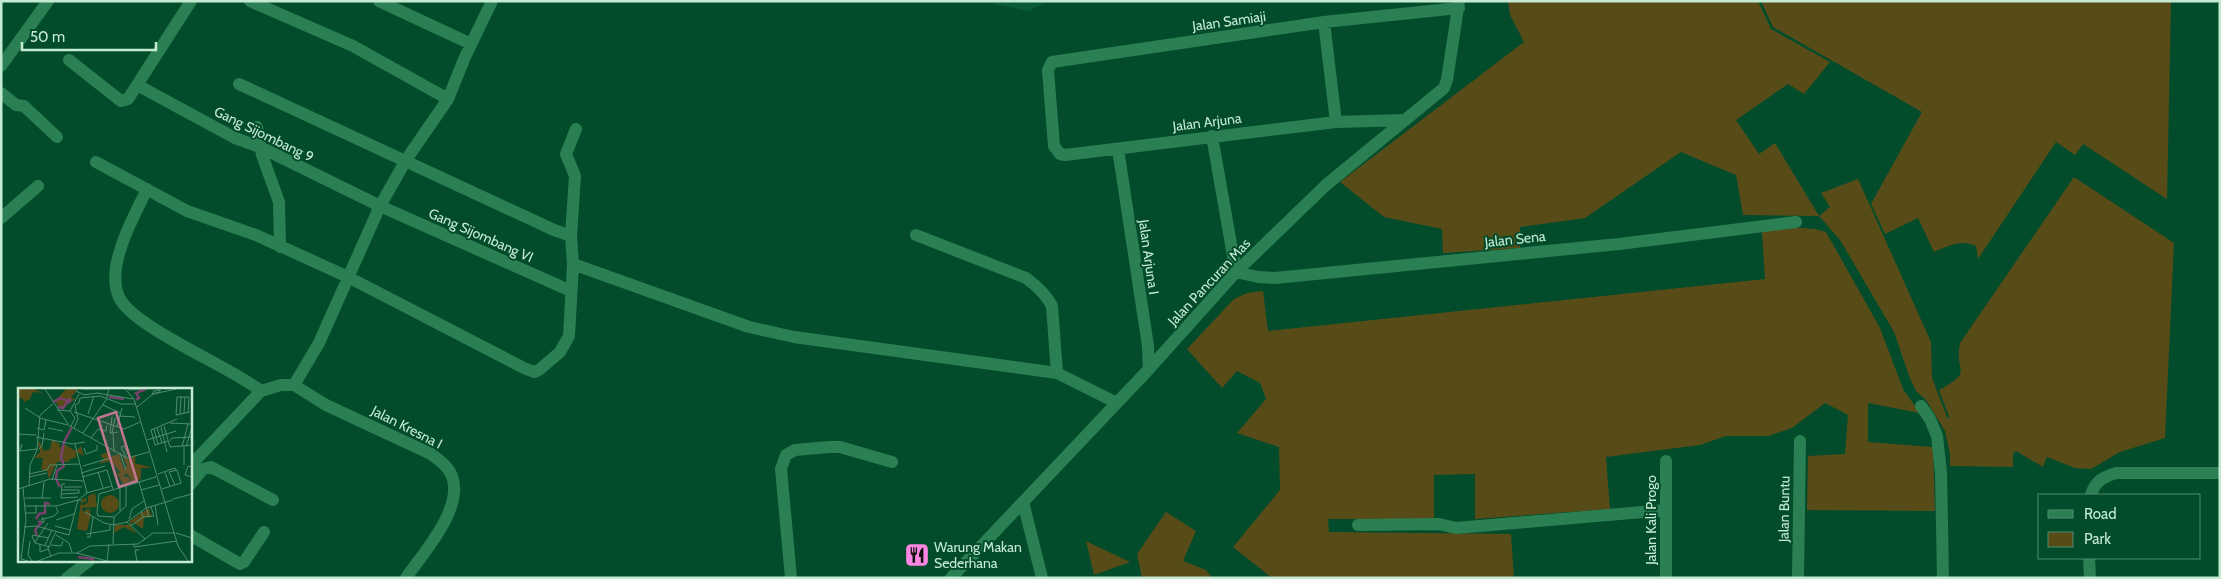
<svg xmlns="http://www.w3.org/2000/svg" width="2221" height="579" font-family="Cabin,sans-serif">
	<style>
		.built { fill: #095a36 }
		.green { fill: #574c18 }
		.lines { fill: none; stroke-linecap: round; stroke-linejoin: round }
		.minor { stroke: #2b8053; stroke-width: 12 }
		.labels { text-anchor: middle; stroke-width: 4; stroke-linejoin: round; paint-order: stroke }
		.street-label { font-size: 14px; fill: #c4ebd1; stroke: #034c2b }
		.poi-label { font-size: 14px; fill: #c4ebd1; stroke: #034c2b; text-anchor: start }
		.inset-river { fill: none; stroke: #77416b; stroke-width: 2.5 }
		.inset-road { fill: none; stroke: #508c6d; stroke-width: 1 }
		.view { fill: #c37790; fill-opacity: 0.15; stroke: #c37790; stroke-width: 2.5 }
		.inset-edge { fill: none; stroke: #c4ebd1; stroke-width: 2.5 }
	</style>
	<rect width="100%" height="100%" fill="#034c2b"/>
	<!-- built -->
	<path class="built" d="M980,1H1049L1028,11Z"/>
	<!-- green -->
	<path class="green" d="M1508,1H1758L1771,29L1830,62L1804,94L1788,84L1736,120L1759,154L1775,143L1819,216L1830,207L1821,193L1858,179L1931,342L1932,378L1947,417L1950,419L1939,390C1975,370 1954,374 1960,343L2074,177L2174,243L2165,438L2120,452L2091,469L2075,468L2047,457L2043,467L2016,451L2013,454V467L1950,466V454L1945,431L1926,400L1916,391L1909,376L1894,332L1840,240L1819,216L1743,215L1736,175L1681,152L1585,218L1520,227V248L1443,253L1442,229L1384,217L1340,182L1524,42L1510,15Z
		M1761,1H2171L2167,199L2083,144L2075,155L2056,142L1978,259L1976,246C1960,239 1949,246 1934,252L1918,218L1885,234L1871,204L1922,112L1773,27Z
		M1788,227L1815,229L1826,232L1880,328L1903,389L1920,413L1868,403V442L1933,447L1935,511L1807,510L1808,456L1845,454L1848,415L1825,403L1792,428L1768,436H1726L1700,445L1606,457L1610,509L1475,519V474L1434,475V519H1328L1329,532L1511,534L1514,578H1272L1233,547L1280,490L1279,447L1237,433L1266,399L1260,383L1237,371L1222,388L1187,349L1234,299L1247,293L1263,291L1268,331L1765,279L1762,232Z
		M1166,512L1196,531L1183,561L1206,570L1212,578H1142L1137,554Z
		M1086,541L1130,562L1094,575Z"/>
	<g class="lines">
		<!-- minor -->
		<path class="minor" d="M250,1L353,46L448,99
			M379,1L471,44
			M1324,22L1336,122
			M69,60L121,101L128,99L191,1
			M1,66L48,1
			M239,84L554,230L571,236
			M137,85L235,138L260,147L380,206L571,291
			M1,93L16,105L24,106L57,137
			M1406,120L1336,122L1065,155L1060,154L1054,146L1048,70L1052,62L1324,22L1459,8
			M257,127L262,155L279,202L280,247
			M576,129L566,154L575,176L571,236L573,264L749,327L794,337L1057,373L1117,403
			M1212,136L1235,267L1236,272L1258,277L1275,278L1619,244L1796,222
			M1118,149L1148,346L1149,369
			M96,162L187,211L256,235L348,277L526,369L535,372L539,370L560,352L569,336L573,264
			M147,189C135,214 121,239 116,267C115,276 115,289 119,297C132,327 231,367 261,391
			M1,218L38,186
			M916,235L1026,278C1037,286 1046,294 1052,306L1057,373
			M294,385L319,343L380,206L406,160L448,99L465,57L492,1
			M1921,406L1930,419L1937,436L1941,473L1943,578
			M1666,461V578
			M190,466L261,391L281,385H294L326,405L431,454C439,460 448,466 452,476C464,509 423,553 406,578
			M190,485L203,469L211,467L273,500
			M2091,495C2095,481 2103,477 2116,473H2220
			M1023,502L1042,578
			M1358,525L1439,524L1456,528L1666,510
			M190,535L240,564L244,562L264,532
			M2089,558L2090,578
			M67,578L90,560
			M791,578L781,469L786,455L795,450L829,447H840L892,462
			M951,578L1149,369L1236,272L1326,185L1444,88L1447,80L1459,1
			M1798,578L1800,441"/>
	</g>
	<!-- icons -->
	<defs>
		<symbol id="restaurant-square" viewBox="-11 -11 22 22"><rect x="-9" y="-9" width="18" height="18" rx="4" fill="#fd86e2" stroke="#034c2b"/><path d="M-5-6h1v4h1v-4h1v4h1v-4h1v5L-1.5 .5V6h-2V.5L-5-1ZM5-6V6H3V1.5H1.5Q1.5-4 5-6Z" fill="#111"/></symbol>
	</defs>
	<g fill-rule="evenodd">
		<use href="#restaurant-square" x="903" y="541" width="28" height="28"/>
	</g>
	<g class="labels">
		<!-- street labels -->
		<g class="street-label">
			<text transform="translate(1229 21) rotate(-8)" y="5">Jalan Samiaji</text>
			<text transform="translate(1207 122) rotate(-7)" y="5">Jalan Arjuna</text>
			<text transform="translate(264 134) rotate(26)" y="5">Gang Sijombang 9</text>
			<text transform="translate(481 235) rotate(24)" y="5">Gang Sijombang VI</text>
			<text transform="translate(1515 239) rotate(-6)" y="5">Jalan Sena</text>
			<text transform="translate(1149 257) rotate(82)" y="5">Jalan Arjuna I</text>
			<text transform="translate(1209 282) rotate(-47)" y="5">Jalan Pancuran Mas</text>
			<text transform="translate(407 427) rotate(27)" y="5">Jalan Kresna I</text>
			<text transform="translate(1784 509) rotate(-89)" y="5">Jalan Buntu</text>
			<text transform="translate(1651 520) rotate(-90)" y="5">Jalan Kali Progo</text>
		</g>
		<!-- poi labels -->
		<g class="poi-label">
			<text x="934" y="552">Warung Makan<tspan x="934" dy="16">Sederhana</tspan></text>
		</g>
	</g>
	<!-- overview -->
	<g transform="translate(18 388)">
		<rect width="174" height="174" fill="#034c2b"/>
		<path d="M0,1H16L25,5L15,4L12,11L6,14L4,10L0,11ZM48,1H60L53,10L58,11L42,21L37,13ZM34,52L42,56L41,60L46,56L58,63L63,58L66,68L57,64L59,69L50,72L52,74H39L31,91L29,83L23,81L25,70H16L22,64L20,54H22L26,63L32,61ZM92,63V69L101,66L106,82L109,78L105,68L111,72L118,67L117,75L135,80H123V91L112,94L113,90L108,85L105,88L112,90L111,94L105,96L99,85H103L93,73L81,76L86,71L82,67ZM77,105L79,119L64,120L65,124L69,121L75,123H71L73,126L69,143L59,141L63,113L68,109V114H65L63,116L66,117L70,114V108ZM83 116a9 9 0 1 1 18 0a9 9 0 1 1-18 0ZM131,120L134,129L126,130L125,141L115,134L112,138L119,146L106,139L96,145L97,137H112V133Z" fill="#574c18"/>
		<path class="inset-river" d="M91,9L106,11M118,12L121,10L118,5L128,1M35,14L42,10L53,14M40,19L45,20L52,10M42,99L38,91L39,83L46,78L43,69L46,54L54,39M18,131L21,126L27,125V115L32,116M19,148L17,142L23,135L20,133M60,169L75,171L74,173"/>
		<path class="inset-road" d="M27,1L50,36M65,1H91M107,1L116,11L160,158L170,173M110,2L125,1M142,2V4L134,6L136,3ZM58,3L66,7L79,5L115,11M85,17L102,25M119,19L135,6L158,1M7,20L21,29M39,22L52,23L61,6M52,23L57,30L53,38M56,24L106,41L122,34M170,24L171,9H159L158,27L172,24M166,25L167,9M70,26L76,8M162,26L163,9M101,28L117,29M94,29L92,45H95M21,30L50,37L109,70L131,64M152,35L174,36M146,38L152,59L174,57M99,39L104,20M143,39L149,64M19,40L26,42L28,32M30,40L45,43M56,40L60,31L57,17L61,15L62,10L82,8L103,16H117M139,40L144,55M136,41L140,56M65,45L88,12L91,1M94,45L97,30M0,46L18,47M18,49L54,56L67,54M73,50L80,41L88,43L89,37M129,52L158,43M150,53L137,57L133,42L159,31M152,53L154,50L174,49M4,56L2,63L19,61M57,56L69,105M164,59L170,36M168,59L174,39M66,60L68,66L79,62V57M21,61L24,58L26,45M96,63L95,45L100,44M102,65L108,82M108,69L103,59L106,58L112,70M166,77V59M65,78L92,70M174,79L170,78L167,87L174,89M80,84L85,100M147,84L152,99M63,85L87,78M11,86L29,82L32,77L61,76M140,86L157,80L158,82M11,89L29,85M64,89L89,82L95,101M34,92L39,77M121,94L131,129M11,98L12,77L19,62L22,27L35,16M46,99H64M5,100L8,132L3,171L10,173M0,101L32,91L66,93M144,101L163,95L159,82L151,84L157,97M44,102H61V105M123,102L141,97M68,105L94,98M44,106L61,105M7,110H33M24,110L26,94M43,110L44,96H47M43,110L60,109M155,111L174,106M137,117L140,137M7,118H38L60,112L69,105M102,123V99M67,124L86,135L96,137L109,134L128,120L155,112M7,125H18V117M79,125L81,106L138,89M79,125L80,128L96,129L108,118V97M24,129L26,133V134L25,135L23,132L25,131L29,130L36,128L40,124L38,119M125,129L136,128L133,119M111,131L114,121L126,113M38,132L56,126M109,134L127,151M37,138L52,142M113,138L125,129L123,123M6,139L18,138L51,147L60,112H64M158,145L174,150M68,146L92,142V137M14,147L31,150M38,147L51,155L54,164M14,148L17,155L32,159M69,149H72L75,129M12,153L10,167L14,173M17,154L30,135M22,156V164L30,161M95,156L96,129M116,156V159L159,153M27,157L34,142M33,157L43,158L45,153M59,165L72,158L120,156L135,145H157M33,169L30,160L38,144M20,173L41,165H59L89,173M89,173L91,156M119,173L117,162H121"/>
		<path class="view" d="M98,24L119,93L101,99L80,30Z"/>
		<rect width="174" height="174" class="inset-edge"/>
	</g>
	<!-- border -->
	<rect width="2221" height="579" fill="none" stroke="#c4ebd1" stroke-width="5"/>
	<!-- legend -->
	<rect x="2038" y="494" width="162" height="65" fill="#034c2b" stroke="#508c6d"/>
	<rect x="2048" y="510" width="25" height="8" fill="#2b8053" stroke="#508c6d"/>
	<text x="2084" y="519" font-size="15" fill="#c4ebd1">Road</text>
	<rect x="2048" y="532" width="25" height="15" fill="#574c18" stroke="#508c6d"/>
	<text x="2084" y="544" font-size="15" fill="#c4ebd1">Park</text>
	<!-- scale -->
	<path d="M22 42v8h134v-8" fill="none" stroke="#c4ebd1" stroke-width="2.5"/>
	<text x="30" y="42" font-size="15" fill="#c4ebd1" stroke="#034c2b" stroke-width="4" paint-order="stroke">50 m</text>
</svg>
